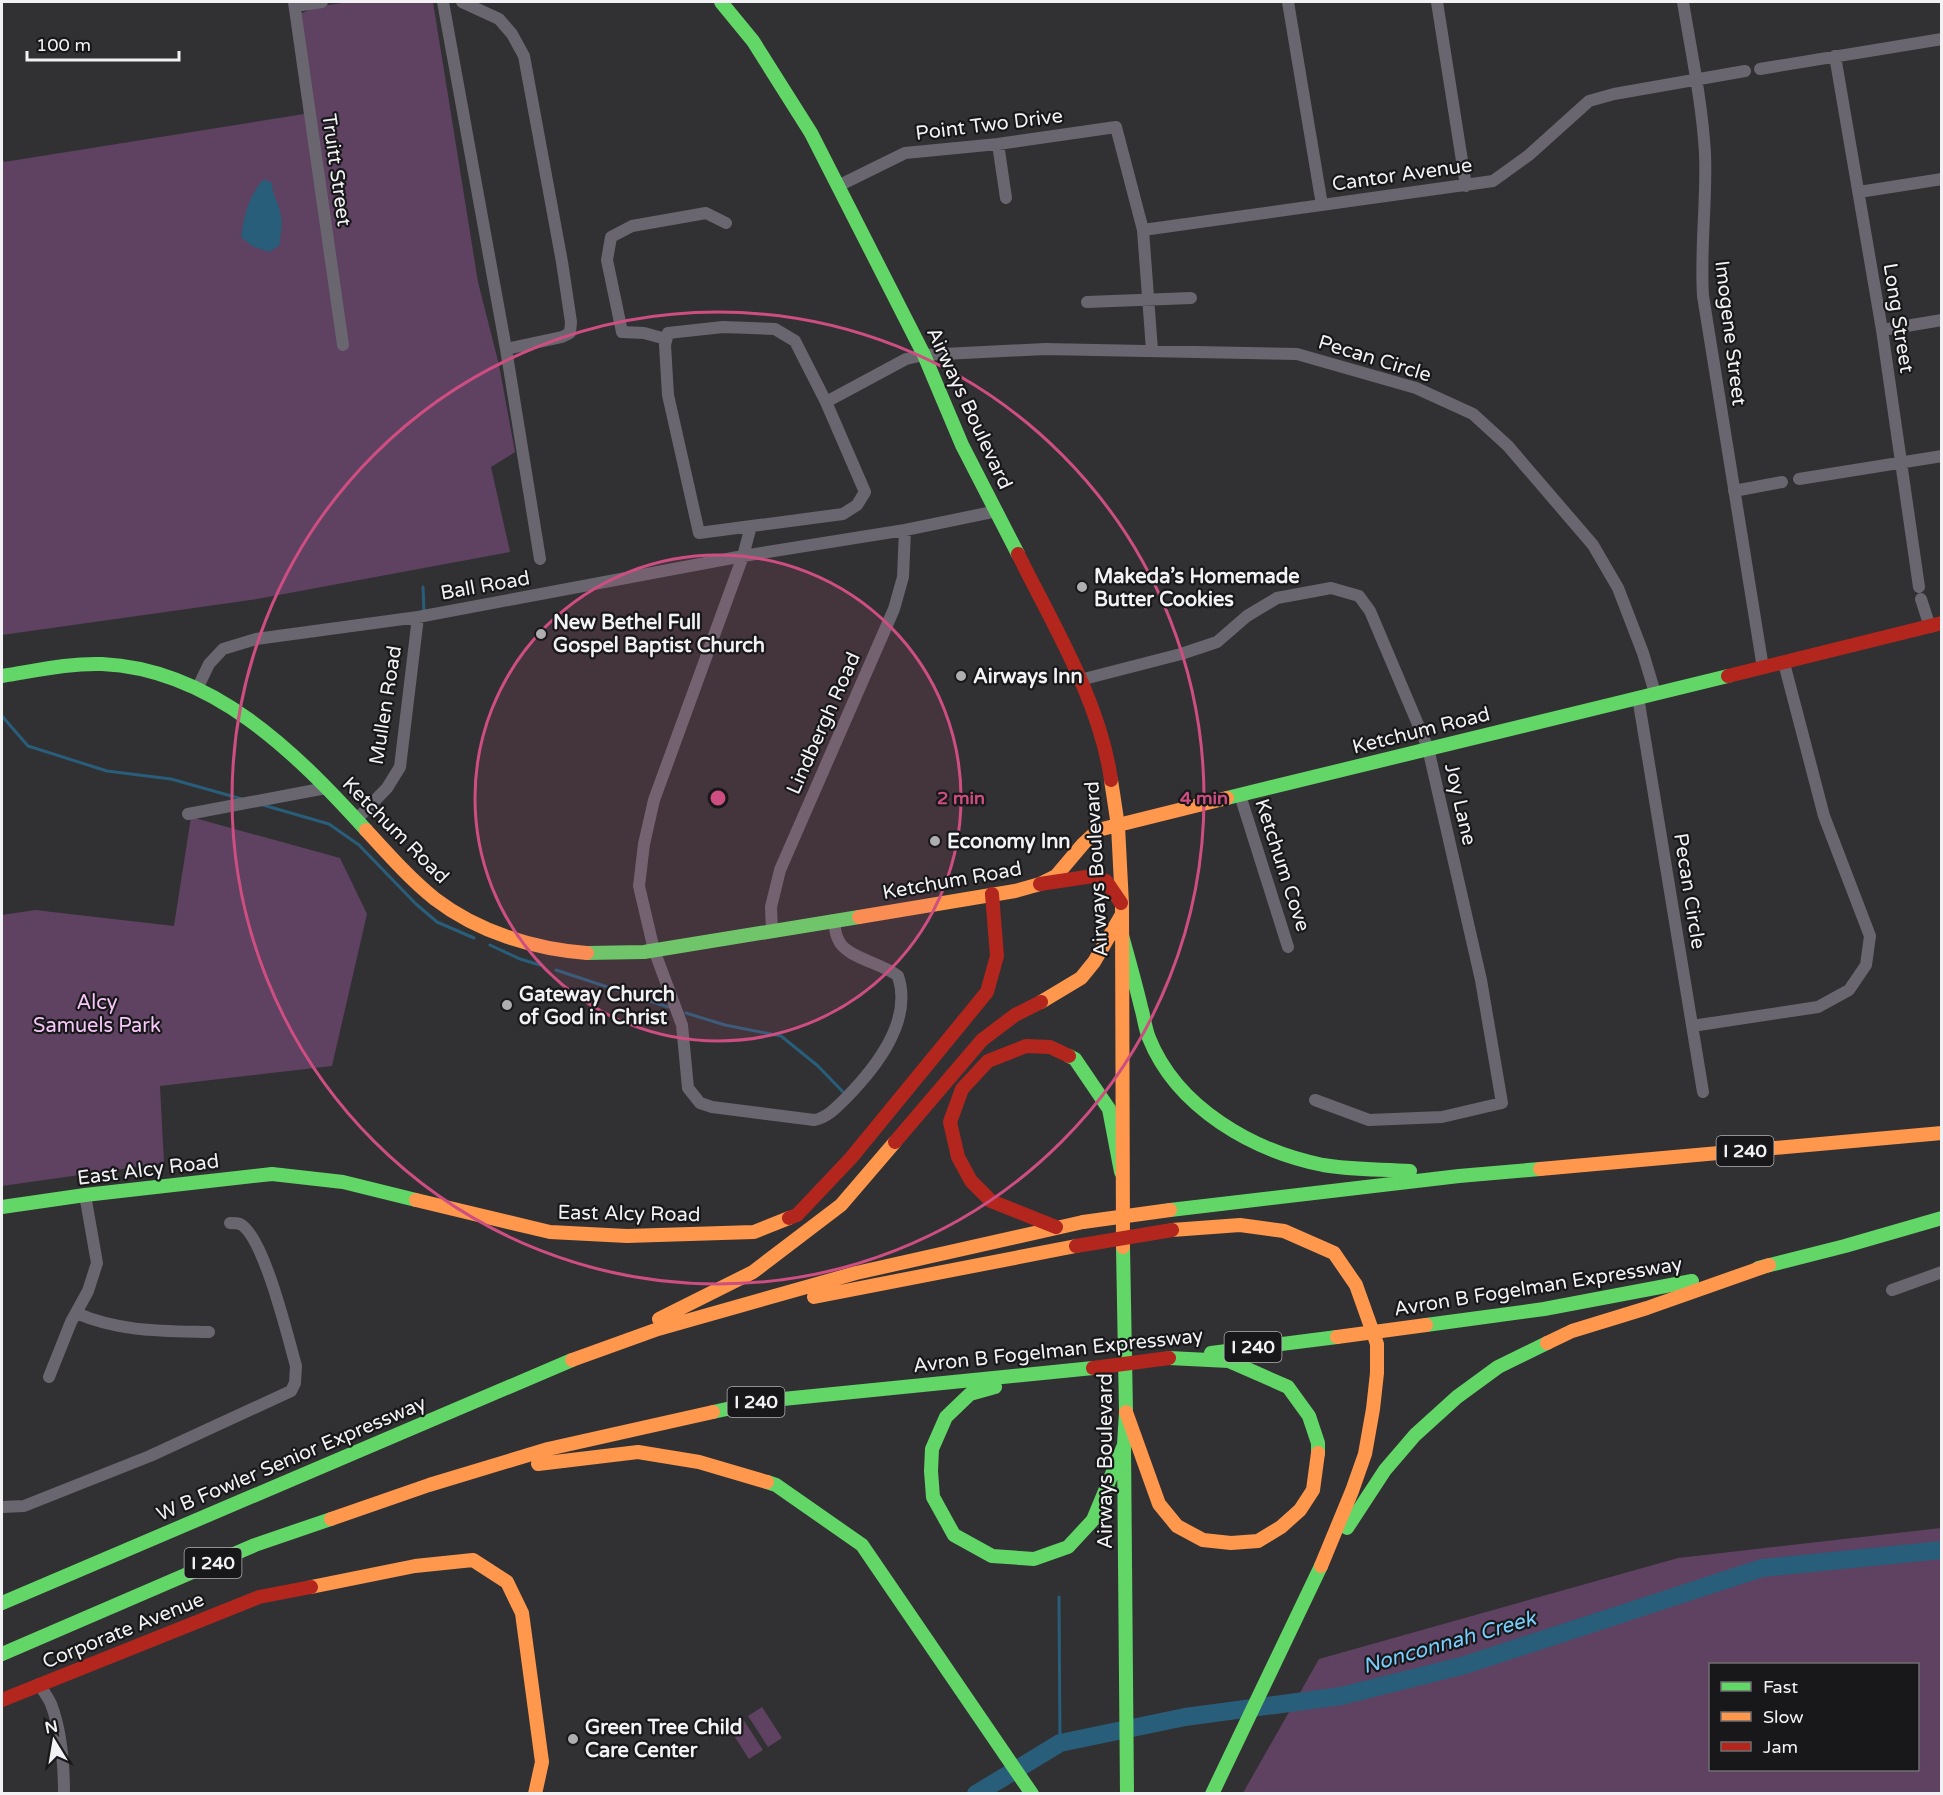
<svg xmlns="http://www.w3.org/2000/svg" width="1943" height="1795" font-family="'Varela Round',sans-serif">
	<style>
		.green { fill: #5f4161; fill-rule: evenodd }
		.water { fill: #295e7a }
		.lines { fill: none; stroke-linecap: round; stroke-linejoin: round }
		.stream { stroke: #295e7a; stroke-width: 3 }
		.river { stroke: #295e7a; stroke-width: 18 }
		.street { stroke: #69666f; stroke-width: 12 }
		.fast { stroke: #63d668; stroke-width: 14 }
		.slow { stroke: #ff974d; stroke-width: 14 }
		.jam { stroke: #b3261e; stroke-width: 14 }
		.slow-bridge { stroke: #ff974d; stroke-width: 14 }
		.jam-bridge { stroke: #b3261e; stroke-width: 14 }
		.ring { fill: none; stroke: #ce4e82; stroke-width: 3 }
		.poi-dot { fill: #aeaeb1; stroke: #18181a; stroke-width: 2 }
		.labels { text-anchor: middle; stroke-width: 4.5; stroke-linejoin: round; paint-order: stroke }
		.shield { fill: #18181a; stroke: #b1b1b3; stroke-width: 1.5 }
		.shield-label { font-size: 18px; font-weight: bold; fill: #f2f2f5 }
		.street-label { font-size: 20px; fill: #f2f2f5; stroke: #18181a }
		.poi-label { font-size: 20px; font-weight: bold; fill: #f2f2f5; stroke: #18181a; text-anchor: start }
		.park-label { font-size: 20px; fill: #f7c7f9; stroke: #18181a }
		.water-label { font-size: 21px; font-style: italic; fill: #78cffe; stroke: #18181a }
		.centre { fill: #ce4e82; stroke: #18181a; stroke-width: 3 }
		.ring-label { font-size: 18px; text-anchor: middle; font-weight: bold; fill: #ce4e82; stroke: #18181a; stroke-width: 4.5; stroke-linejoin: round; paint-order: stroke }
	</style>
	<rect width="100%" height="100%" fill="#313133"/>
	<!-- green -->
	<path class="green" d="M349,2H433L478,282L499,365L515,452L491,467L510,552L257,599L2,635V157L4,162L304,114L300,14L315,7Z
		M191,817L340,858L367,914L332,1066L160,1086L164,1163L2,1186V915L35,910L174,926Z
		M1941,1528V1793H1243L1319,1659L1678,1558ZM1918,1664V1770H1710V1664Z
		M762,1707L782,1738L768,1747L748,1716Z
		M743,1719L763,1750L749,1759L729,1728Z"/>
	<!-- water -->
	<path class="water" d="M264,179L272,183C272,194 278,201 280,211C283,223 281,234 279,246L269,252L252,246L241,237C244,215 249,195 264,179Z"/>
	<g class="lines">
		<!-- stream -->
		<path class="stream" d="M423,587L424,612
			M2,716L28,746L107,771L171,779L242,799
			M263,805L329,824L359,845L415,903
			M416,904L437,922L474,938
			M490,945L520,959L540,965
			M556,970L668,1007
			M686,1013L725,1025L781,1036L818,1066L843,1092
			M1059,1597L1060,1743"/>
		<!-- river -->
		<path class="river" d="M976,1794L1060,1743L1185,1717L1341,1696L1465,1665L1762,1568L1942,1550"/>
		<!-- street -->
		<path class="street" d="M294,2L343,345
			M443,2L506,349L540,559
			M462,2L499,19L512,34L524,56L562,262L571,322L570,333L562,337L506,349
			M1288,2L1322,205
			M1437,2L1466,186
			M1683,2C1691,51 1702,102 1705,153C1707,201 1700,248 1703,296L1763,668
			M295,6L322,2
			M1835,56L1882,330L1919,587
			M1760,69L1942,39
			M998,144L1006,198
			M838,186L905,153L998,144L1116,127L1143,230L1152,350
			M1859,192L1942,179
			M1143,230L1493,181L1529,155L1589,101L1614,94L1745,71
			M1087,302L1191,298
			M723,327L775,329L795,341L826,402L865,492L857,505L843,514L699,533L668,395L665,345L668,333Z
			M1882,330L1942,320
			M666,339L644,333L622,332L607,260L611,237L632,226L706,213L726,223
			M826,402L906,359L924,355L1045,349L1297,354L1416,388L1473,414L1508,446L1593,545L1618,588L1643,653L1655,693
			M1799,479L1942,456
			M1734,491L1782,482
			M751,526L743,556L654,800L644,844L639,886L654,950L682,1025L688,1088L700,1103L712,1107L814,1120C827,1118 837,1107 847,1097C876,1067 913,1021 898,976C883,963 845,958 838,939C835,934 835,926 834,920
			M1921,599L1930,627
			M1080,680L1181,654L1217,642L1247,616L1277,598L1331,588L1359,596L1370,611L1428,748L1481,980L1502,1103L1442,1117L1369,1120L1315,1100
			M198,687L209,664L223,649L256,639L418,617L743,556L905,530L997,511
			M1638,697L1703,1092
			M1240,795L1288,947
			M188,814L326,788
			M356,820L387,788L400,767L418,617
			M772,931L771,907L780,870L894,609L903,577L905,530
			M1692,1026L1818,1007L1849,990L1866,965L1870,936L1824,816L1784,663
			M1892,1290L1942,1272
			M76,1313C120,1332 162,1331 209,1332
			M49,1377L71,1322L88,1291L97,1263L85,1195
			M2,1507L24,1506L150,1456L291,1391L295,1383L296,1366C288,1338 264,1236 240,1224C237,1223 233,1223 230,1223
			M39,1684C43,1691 48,1697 51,1704C61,1730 64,1767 64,1794"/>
		<!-- fast -->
		<path class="fast" d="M721,2L753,41L811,133L924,355L962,445L1018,554
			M2,676C35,671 68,663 102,664C213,669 296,753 366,830
			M1227,798L1728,676
			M1121,932C1128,957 1135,982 1141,1007C1144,1017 1145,1028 1149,1038C1177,1108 1253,1151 1323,1165C1352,1170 1381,1169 1410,1171
			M587,953L644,952L859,917
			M1069,1056L1075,1059L1109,1109L1121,1172
			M2,1207L85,1195L272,1174L343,1182L416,1200
			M1170,1210L1459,1176L1540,1169
			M1123,1247L1126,1412L1124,1445L1127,1794
			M1758,1268L1845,1246L1942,1218
			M1426,1325L1544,1309L1692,1281
			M1211,1353L1337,1337
			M1169,1358L1229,1361L1288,1387L1309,1416L1318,1443V1453
			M995,1387L970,1394L946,1417L932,1449L931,1471L933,1497L954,1535L992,1556L1034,1559L1068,1547L1093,1520L1124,1445
			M713,1412L763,1401L1093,1368
			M767,1482L776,1485L862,1545L1032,1794
			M1347,1528L1385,1470L1415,1435L1457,1397L1498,1367L1547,1343
			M2,1603L572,1360
			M2,1654L255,1545L331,1519
			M1212,1794L1321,1566"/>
		<!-- slow -->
		<path class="slow" d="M1111,780L1118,826L1122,904L1123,1247
			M366,830C388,854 410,879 435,899C478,932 534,949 587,953
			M859,917L1015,891L1040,884L1056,876L1083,844L1098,830L1227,798
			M1041,1002L1081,978L1094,962L1121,916
			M1540,1169L1942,1133
			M416,1200L550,1232L627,1236L754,1232L789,1218
			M1172,1230L1240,1225L1284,1231L1334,1253L1356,1285L1377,1344V1373L1373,1409L1365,1454L1352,1491L1321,1566
			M814,1297L1076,1246
			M659,1319L753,1272L841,1205L895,1142
			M1547,1343L1572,1331L1647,1308L1769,1265
			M572,1360L658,1329L856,1273L1083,1222
			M1126,1412L1159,1504L1177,1526L1203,1540L1231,1543L1258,1541L1281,1527L1300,1510L1313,1490L1318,1453
			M538,1464L638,1452L699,1462L767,1482
			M331,1519L429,1485L548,1449L713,1412
			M311,1587L415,1566L473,1560L507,1582L522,1613L542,1762L535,1794"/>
		<!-- jam -->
		<path class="jam" d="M1018,554C1053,625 1100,701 1111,780
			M1728,676L1942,623
			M1040,884L1093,876L1106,881L1121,903
			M895,1142L982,1040L1015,1015L1041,1002
			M789,1218L797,1215L851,1158L987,992L997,956L992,894
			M1056,1227L991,1201L971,1181L958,1157L950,1122L962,1089L988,1061L1026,1046L1050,1047L1069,1056
			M2,1700L259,1597L311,1587"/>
		<!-- slow-bridge -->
		<path class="slow-bridge" d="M1083,1222L1170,1210
			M1337,1337L1426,1325"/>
		<!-- jam-bridge -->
		<path class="jam-bridge" d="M1076,1246L1172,1230
			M1093,1368L1169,1358"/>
	</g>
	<!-- distance rings -->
	<circle cx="718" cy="798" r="243" fill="#ce4e82" fill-opacity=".12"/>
	<g class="ring">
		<circle cx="718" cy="798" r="243"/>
		<circle cx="718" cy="798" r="486"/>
	</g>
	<!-- markers -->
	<g class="poi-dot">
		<circle cx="1082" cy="587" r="6"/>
		<circle cx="541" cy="634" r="6"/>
		<circle cx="961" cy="676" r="6"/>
		<circle cx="935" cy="841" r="6"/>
		<circle cx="507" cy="1005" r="6"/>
		<circle cx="573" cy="1739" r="6"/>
	</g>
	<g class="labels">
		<!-- shield labels -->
		<g class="shield">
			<rect x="1716.5" y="1136" width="57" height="30" rx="4.5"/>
			<rect x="1224.5" y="1332" width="57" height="30" rx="4.5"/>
			<rect x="727.5" y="1387" width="57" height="30" rx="4.5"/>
			<rect x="184.5" y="1548" width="57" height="30" rx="4.5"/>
		</g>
		<g class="shield-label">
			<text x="1745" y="1157">I 240</text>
			<text x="1253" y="1353">I 240</text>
			<text x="756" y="1408">I 240</text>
			<text x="213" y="1569">I 240</text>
		</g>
		<!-- street labels -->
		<g class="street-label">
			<text transform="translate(989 124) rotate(-7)" y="7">Point Two Drive</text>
			<text transform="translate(337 170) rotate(82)" y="7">Truitt Street</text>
			<text transform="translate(1402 174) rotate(-8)" y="7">Cantor Avenue</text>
			<text transform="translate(1899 318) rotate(81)" y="7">Long Street</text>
			<text transform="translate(1731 333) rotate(83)" y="7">Imogene Street</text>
			<text transform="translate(1375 358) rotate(17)" y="7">Pecan Circle</text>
			<text transform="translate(970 408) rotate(65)" y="7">Airways Boulevard</text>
			<text transform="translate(485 585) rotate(-10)" y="7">Ball Road</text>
			<text transform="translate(385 705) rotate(-81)" y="7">Mullen Road</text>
			<text transform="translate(823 723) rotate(-66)" y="7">Lindbergh Road</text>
			<text transform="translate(1421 730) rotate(-14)" y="7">Ketchum Road</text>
			<text transform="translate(1461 804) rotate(77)" y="7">Joy Lane</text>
			<text transform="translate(396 830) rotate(45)" y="7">Ketchum Road</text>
			<text transform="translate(1283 865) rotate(72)" y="7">Ketchum Cove</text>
			<text transform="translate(1096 869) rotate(-93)" y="7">Airways Boulevard</text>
			<text transform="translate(952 880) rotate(-10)" y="7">Ketchum Road</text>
			<text transform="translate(1690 891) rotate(81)" y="7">Pecan Circle</text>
			<text transform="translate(148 1169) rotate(-7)" y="7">East Alcy Road</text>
			<text transform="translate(629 1213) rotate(1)" y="7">East Alcy Road</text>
			<text transform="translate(1538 1286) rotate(-9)" y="7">Avron B Fogelman Expressway</text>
			<text transform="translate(1058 1350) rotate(-6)" y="7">Avron B Fogelman Expressway</text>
			<text transform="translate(291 1458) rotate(-23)" y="7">W B Fowler Senior Expressway</text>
			<text transform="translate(1105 1461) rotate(-90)" y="7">Airways Boulevard</text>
			<text transform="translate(123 1630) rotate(-22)" y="7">Corporate Avenue</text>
		</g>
		<!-- poi labels -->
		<g class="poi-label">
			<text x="1094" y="583">Makeda’s Homemade<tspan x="1094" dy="23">Butter Cookies</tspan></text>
			<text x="553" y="629">New Bethel Full<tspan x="553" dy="23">Gospel Baptist Church</tspan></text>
			<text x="973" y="683">Airways Inn</text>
			<text x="947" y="848">Economy Inn</text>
			<text x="519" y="1001">Gateway Church<tspan x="519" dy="23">of God in Christ</tspan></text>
			<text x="585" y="1734">Green Tree Child<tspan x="585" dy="23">Care Center</tspan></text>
		</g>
		<!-- park labels -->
		<g class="park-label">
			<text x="97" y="1009">Alcy<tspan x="97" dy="23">Samuels Park</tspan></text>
		</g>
		<!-- water labels -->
		<g class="water-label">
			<text transform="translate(1449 1642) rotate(-16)" y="7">Nonconnah Creek</text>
		</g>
	</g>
	<circle cx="718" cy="798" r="9" class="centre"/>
	<g class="ring-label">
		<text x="961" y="804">2 min</text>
		<text x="1204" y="804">4 min</text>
	</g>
	<!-- border -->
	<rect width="1943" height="1795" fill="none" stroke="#f2f2f5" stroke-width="6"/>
	<!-- legend -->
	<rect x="1709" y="1663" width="210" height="108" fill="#18181a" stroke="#6f6f72" stroke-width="1.5"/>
	<rect x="1721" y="1682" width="30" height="9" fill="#63d668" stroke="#6f6f72" stroke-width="1.5"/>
	<text x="1763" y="1693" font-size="18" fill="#f2f2f5">Fast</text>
	<rect x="1721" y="1712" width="30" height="9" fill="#ff974d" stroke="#6f6f72" stroke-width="1.5"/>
	<text x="1763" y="1723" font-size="18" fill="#f2f2f5">Slow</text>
	<rect x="1721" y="1742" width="30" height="9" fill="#b3261e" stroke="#6f6f72" stroke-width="1.5"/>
	<text x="1763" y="1753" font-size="18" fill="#f2f2f5">Jam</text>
	<!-- north arrow -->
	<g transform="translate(54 1741) rotate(349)" stroke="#18181a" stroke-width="4.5" paint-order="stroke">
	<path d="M0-4.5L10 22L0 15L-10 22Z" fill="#f2f2f5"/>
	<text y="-9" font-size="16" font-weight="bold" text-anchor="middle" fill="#f2f2f5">N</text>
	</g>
	<!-- scale -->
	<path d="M27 51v9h152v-9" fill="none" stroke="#f2f2f5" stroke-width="3"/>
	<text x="36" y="51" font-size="18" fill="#f2f2f5" stroke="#18181a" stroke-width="4.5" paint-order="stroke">100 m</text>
</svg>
